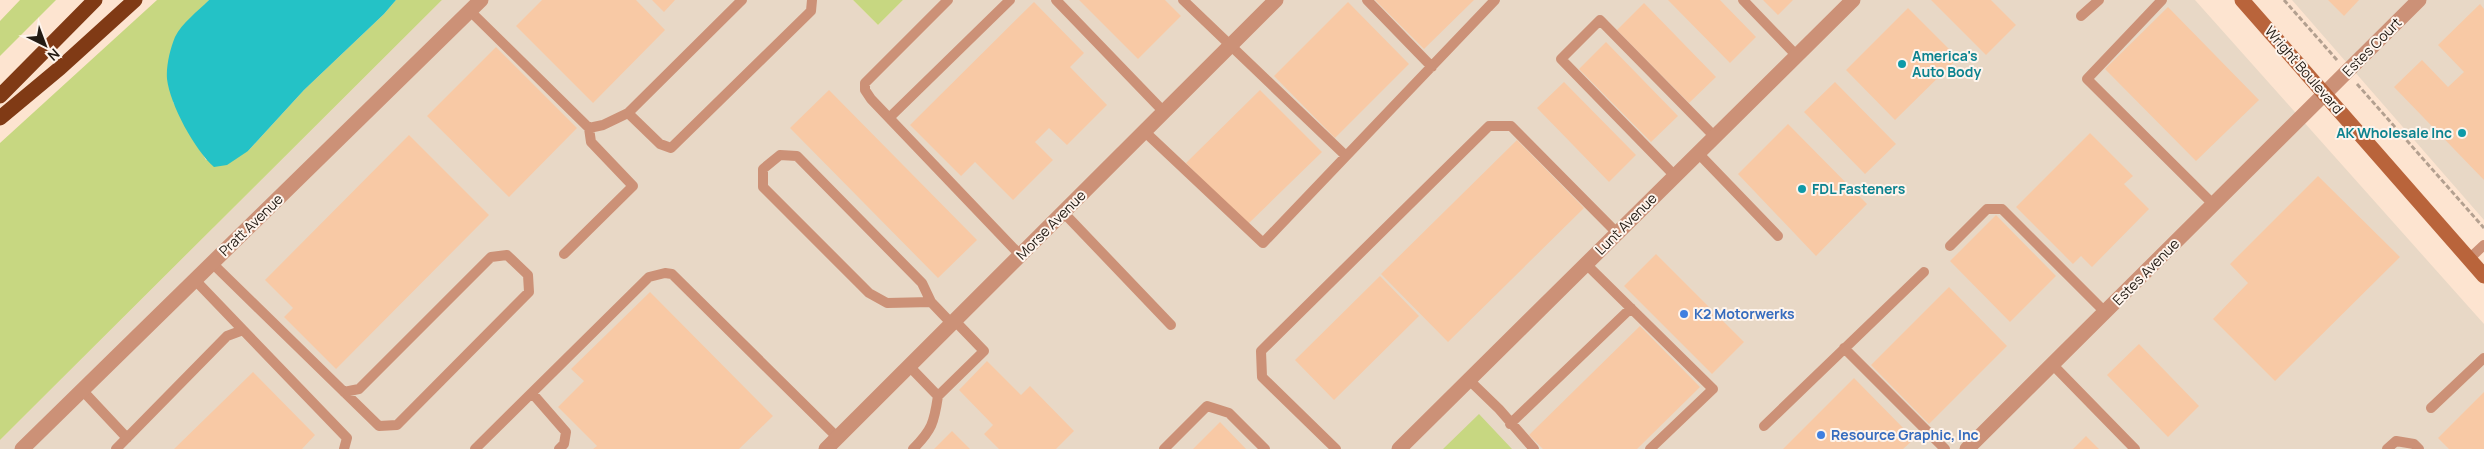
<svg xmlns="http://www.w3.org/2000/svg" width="2484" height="449" font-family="Manrope,sans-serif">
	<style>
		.commercial { fill: #e8d8c6 }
		.green { fill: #c7d781 }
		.water { fill: #24c2c6 }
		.building { fill: #f8c9a5 }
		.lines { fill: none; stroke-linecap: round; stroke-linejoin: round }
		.path { stroke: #b3a090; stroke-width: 3; stroke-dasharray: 5 2.5; stroke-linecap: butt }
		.lane { stroke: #cc9177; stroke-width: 10 }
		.street { stroke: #cc9177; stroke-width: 15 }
		.secondary { stroke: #b9643b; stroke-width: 15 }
		.highway { stroke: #803a15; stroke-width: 15 }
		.culture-dot { fill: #0f9aa8; stroke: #fef4ec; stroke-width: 2 }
		.shop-dot { fill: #3f7fe0; stroke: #fef4ec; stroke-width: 2 }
		.labels { text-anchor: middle; stroke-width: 4; stroke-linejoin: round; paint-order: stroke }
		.street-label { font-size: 14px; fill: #231b14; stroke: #fef4ec }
		.culture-label { font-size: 14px; font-weight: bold; fill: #0d838f; stroke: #fef4ec; text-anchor: start }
		.shop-label { font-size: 14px; font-weight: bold; fill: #366cbe; stroke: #fef4ec; text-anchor: start }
	</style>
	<rect width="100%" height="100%" fill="#fde4d0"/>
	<!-- commercial -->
	<path class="commercial" d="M442,0H853L878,25L903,0H2195L2484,324V449H0V440Z
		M2292,0H2484V220Z"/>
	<!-- green -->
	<path class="green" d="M20,0H56L0,56V21Z
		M157,0H209L176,36L173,102L206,160L248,151L304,90L384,14L396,0H442L0,440V143Z
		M853,0H903L878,25Z
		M1479,414L1512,449H1443Z"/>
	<!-- water -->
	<path class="water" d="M209,0H396L384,14L304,90L248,151L227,165L214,167C195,150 170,105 167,79C166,66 170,49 175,37C182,23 198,11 209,0Z"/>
	<!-- building -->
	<path class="building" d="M542,0H636L665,30L593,103L516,26Z
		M652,0H675L664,12Z
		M1079,0H1165L1181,16L1138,59Z
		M1375,0H1474L1424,49Z
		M1668,0H1720L1756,37L1730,63Z
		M1763,0H1793L1778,15Z
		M1931,0H1991L2016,25L1986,55Z
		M2328,0H2359L2344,16Z
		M1034,2L1084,53L1070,67L1107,105L1067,145L1049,128L1035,142L1053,160L1013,200L975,162L961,176L910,125Z
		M1348,2L1409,64L1335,138L1274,76Z
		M1644,3L1716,77L1689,103L1617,30Z
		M2480,4L2484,9V180L2394,87L2422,60L2448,87L2464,72L2438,45Z
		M2168,7L2259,100L2196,161L2105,69Z
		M1908,8L1958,58L1895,120L1846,70Z
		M1606,42L1678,116L1651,142L1579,69Z
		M496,47L577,128L509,197L427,116Z
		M1564,82L1636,155L1609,182L1537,108Z
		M1835,82L1896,144L1865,174L1804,112Z
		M829,90L977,240L938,278L790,128Z
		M1260,90L1322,152L1247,225L1186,163Z
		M1788,124L1867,204L1816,256L1738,174Z
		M2090,133L2133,176L2124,184L2149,209L2092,267L2081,256L2073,264L2016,207Z
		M409,135L489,215L336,369L284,317L293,308L265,280Z
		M1517,140L1584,208L1448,342L1381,274Z
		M2318,176L2400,257L2275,381L2213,319L2248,283L2230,264Z
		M1996,215L2056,276L2010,322L1950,261Z
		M1656,254L1744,342L1712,374L1624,286Z
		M1380,276L1419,316L1334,400L1295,360Z
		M1949,287L2007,346L1929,424L1871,365Z
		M650,292L773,416L739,449H593L597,446L558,407L584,381L571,369Z
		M1640,326L1700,387L1637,449H1543L1529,435Z
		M2139,344L2199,406L2168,437L2107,375Z
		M987,361L1021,395L1030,386L1074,431L1056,449H999L984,434L993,425L959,390Z
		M253,372L315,435L302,449H174Z
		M1854,378L1914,439L1903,449H1783Z
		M2484,392V449H2449L2438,438Z
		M1220,422L1246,449H1193Z
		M952,431L970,449H934Z
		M2086,436L2099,449H2073Z"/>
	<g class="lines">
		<!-- path -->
		<path class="path" d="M2284,0L2337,60
			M2357,84L2484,228"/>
		<!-- lane -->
		<path class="lane" d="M948,0L865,83V90L871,99L1020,255
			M1056,0L1164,112
			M1183,0L1346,156
			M1367,0L1432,67
			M1743,0L1797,56
			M2162,0L2087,79L2214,205
			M470,11L589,128L603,125L628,113L660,144L671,148L811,11L812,0
			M2081,16L2099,0
			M628,113L742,0
			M889,118L1010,0
			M1144,131L1263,243L1495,0
			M1698,153L1778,236
			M1675,176L1561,59L1600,20L1715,137
			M1063,212L1171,325
			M1950,246L1987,209H2002L2105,312
			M564,254L633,186L591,142L589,128
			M2469,259L2484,245
			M212,263L379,426L397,425L529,292L528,275L507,255L491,257L359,389L344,392
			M1586,264L1713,389L1650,449
			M195,280L243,330
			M931,302L887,303L869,293L763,187V169L780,155L797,156L922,283L931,302L952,324
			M1844,348L1945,449
			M2052,364L2135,449
			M909,366L938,396L984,351L955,321
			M1469,380L1499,409L1534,449
			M82,390L127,438
			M532,393L566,432L564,444L559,449
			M2431,408L2484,358
			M1510,424L1631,308
			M1764,426L1924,272
			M116,449L227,336L243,330L347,438L344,449
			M475,449L649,277L665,273L672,274L838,438
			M913,449C932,430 934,423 938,396
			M1164,449L1207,406L1229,413L1265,449
			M1336,449L1262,377L1261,351L1489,126H1511L1617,233
			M2387,449L2396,441L2414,444L2419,449"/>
		<!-- street -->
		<path class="street" d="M22,449L481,0
			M826,449L1276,0
			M1399,449L1853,0
			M1967,449L2419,0"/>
		<!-- secondary -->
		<path class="secondary" d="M2242,0L2484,276"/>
		<!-- highway -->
		<path class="highway" d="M0,96L95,0
			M0,118L60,68L135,0"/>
	</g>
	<!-- markers -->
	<g class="culture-dot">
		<circle cx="1902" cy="64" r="5"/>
		<circle cx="2462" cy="133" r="5"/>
		<circle cx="1802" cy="189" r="5"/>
	</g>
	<g class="shop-dot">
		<circle cx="1684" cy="314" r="5"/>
		<circle cx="1821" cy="435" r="5"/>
	</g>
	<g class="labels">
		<!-- street labels -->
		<g class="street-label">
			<text transform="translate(2372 47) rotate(-45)" y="5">Estes Court</text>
			<text transform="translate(2304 70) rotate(49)" y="5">Wright Boulevard</text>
			<text transform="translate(1626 224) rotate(-45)" y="5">Lunt Avenue</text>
			<text transform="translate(251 225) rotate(-44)" y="5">Pratt Avenue</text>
			<text transform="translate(1051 225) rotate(-45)" y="5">Morse Avenue</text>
			<text transform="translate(2146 272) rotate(-45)" y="5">Estes Avenue</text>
		</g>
		<!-- culture labels -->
		<g class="culture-label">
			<text x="1912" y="61">America's<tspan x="1912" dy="16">Auto Body</tspan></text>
			<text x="2452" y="138" text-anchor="end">AK Wholesale Inc</text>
			<text x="1812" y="194">FDL Fasteners</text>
		</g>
		<!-- shop labels -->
		<g class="shop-label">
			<text x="1694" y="319">K2 Motorwerks</text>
			<text x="1831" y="440">Resource Graphic, Inc</text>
		</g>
	</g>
	<!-- north arrow -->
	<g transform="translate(45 45) rotate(138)" stroke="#fef4ec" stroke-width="4" paint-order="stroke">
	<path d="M0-4L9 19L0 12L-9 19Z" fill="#231b14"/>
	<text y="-8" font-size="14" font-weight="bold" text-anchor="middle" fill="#231b14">N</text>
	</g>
</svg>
